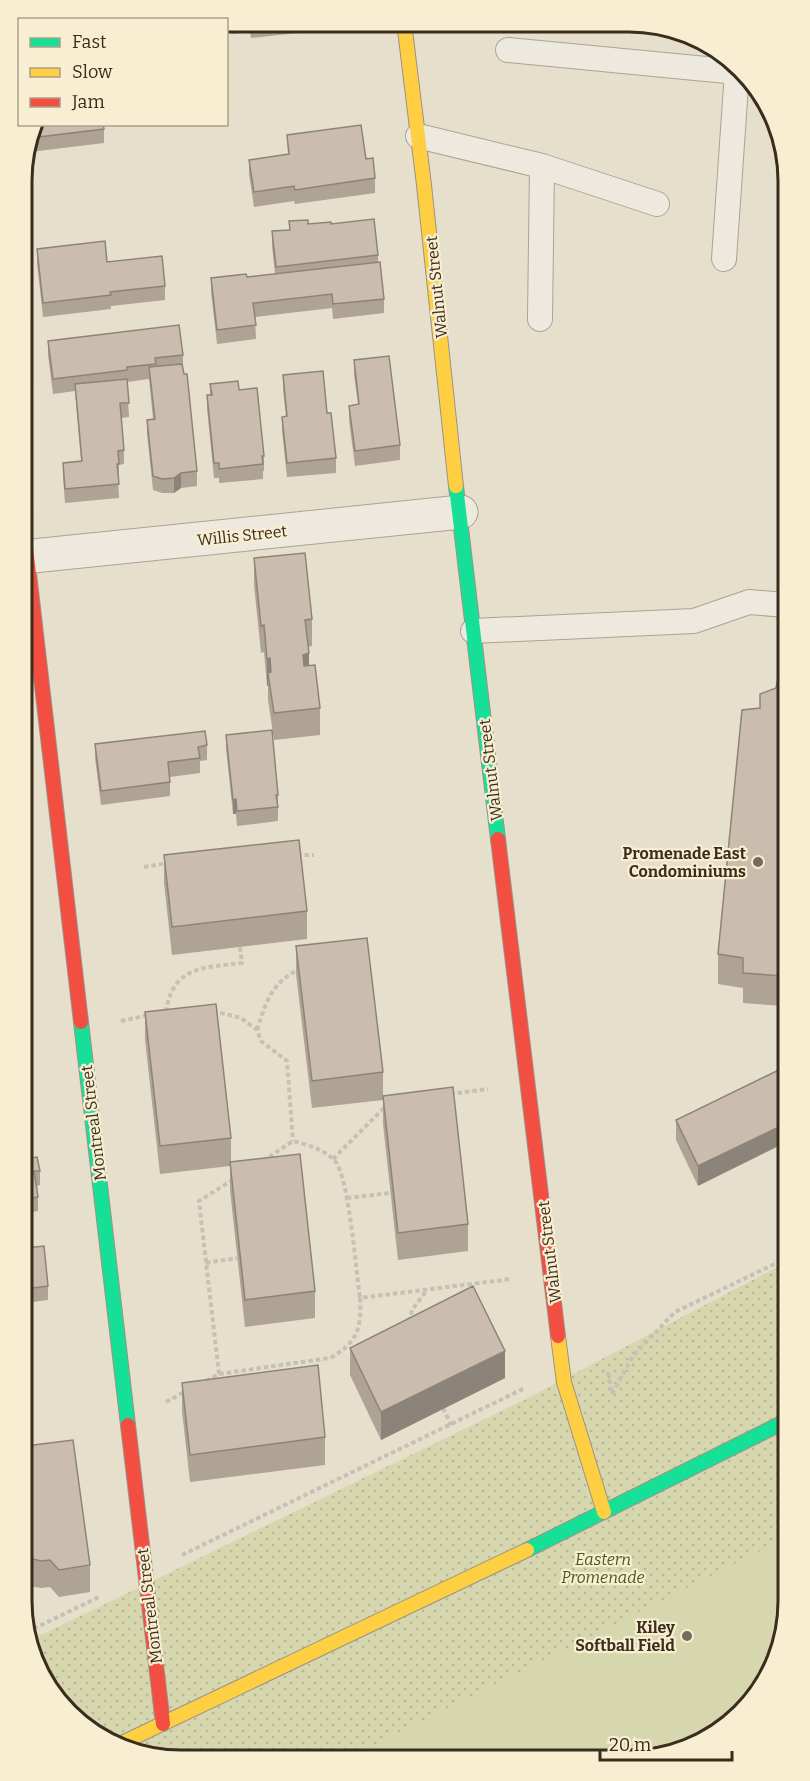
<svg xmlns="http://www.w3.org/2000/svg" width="810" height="1781" font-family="Bitter,serif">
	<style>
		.park { fill: url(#park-dots) }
		.garden { fill: #d6d7ae }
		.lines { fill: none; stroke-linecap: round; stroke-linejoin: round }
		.lane-casing { stroke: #aba395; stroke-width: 26 }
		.street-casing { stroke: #aba395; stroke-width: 35 }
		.fast-casing { stroke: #9b9386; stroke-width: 16 }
		.slow-casing { stroke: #9b9386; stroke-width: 16 }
		.jam-casing { stroke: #9b9386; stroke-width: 16 }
		.path { stroke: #c7c0b5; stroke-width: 4; stroke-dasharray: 4.5 3; stroke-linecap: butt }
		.lane { stroke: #eee9de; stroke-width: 24 }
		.street { stroke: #eee9de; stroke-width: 33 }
		.fast { stroke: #16e098; stroke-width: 14 }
		.slow { stroke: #ffcf43; stroke-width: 14 }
		.jam { stroke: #f24e42; stroke-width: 14 }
		.wall { fill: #aea395 }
		.shaded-wall { fill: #8d8479 }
		.building { fill: #cabdad; stroke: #8d8479; stroke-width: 1.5 }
		.poi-dot { fill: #776b5a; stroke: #f8eed2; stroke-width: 2 }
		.labels { text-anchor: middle; stroke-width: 4.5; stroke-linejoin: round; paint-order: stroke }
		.street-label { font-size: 16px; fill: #3b2c1d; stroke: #f8eed2 }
		.poi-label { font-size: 16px; font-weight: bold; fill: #3b2c1d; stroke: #f8eed2; text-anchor: end }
		.park-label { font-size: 16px; font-style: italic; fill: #4a5922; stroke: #f8eed2 }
		.rim { fill: none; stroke: #3b2c1d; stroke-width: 3 }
	</style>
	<defs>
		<pattern id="park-dots" width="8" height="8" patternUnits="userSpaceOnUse" patternTransform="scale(1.5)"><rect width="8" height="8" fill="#d6d7ae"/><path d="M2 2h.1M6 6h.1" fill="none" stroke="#b9b995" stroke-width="1.8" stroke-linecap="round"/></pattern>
	</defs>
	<rect width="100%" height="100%" fill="#e6dfcc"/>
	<!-- park -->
	<path class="park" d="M787,1262L789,1611L777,1661L750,1705L671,1754L150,1757L75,1720L27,1642L520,1402Z"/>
	<!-- garden -->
	<path class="garden" d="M788,1537L789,1611L777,1661L750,1705L671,1754L353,1756Z"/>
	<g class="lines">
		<defs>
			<path id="lane" d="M508,50L737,72L739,67
				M418,136L542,166L657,204
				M724,259L737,72
				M540,319L542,166
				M473,631L694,621L749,602L785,605"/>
			<path id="street" d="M23,557L461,512"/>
			<path id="fast" d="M456,486L498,839
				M81,1022L128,1425
				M527,1550L788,1420"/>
			<path id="slow" d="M404,22L424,185L456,486
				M558,1336L564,1382L604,1512
				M122,1743L527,1550"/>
			<path id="jam" d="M23,522L81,1022
				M498,839L558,1336
				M128,1425L163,1724"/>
		</defs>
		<!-- lane casing -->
		<use href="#lane" class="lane-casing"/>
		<!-- street casing -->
		<use href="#street" class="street-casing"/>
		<!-- fast casing -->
		<use href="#fast" class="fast-casing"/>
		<!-- slow casing -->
		<use href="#slow" class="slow-casing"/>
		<!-- jam casing -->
		<use href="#jam" class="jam-casing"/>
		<!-- path -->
		<path class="path" d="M297,855H314
			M144,867L167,863
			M213,1011L241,1018L257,1030L261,1041L287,1061L293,1141
			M166,1012C173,965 204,968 242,963L240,947
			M121,1021L149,1015
			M257,1030C267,1000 270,985 299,969
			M450,1094L488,1089
			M333,1159L385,1107
			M263,1161L293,1141C308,1145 324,1149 335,1161C349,1177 356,1272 360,1298
			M347,1198L391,1193
			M206,1263L237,1258
			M409,1322L412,1310L427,1290
			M608,1372L612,1394L633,1356L675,1312L787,1258
			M219,1374L199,1201L234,1179
			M206,1381L219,1374L330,1358C357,1343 362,1328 360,1298L511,1279
			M166,1402L186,1391
			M443,1408L451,1425
			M182,1555L525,1388
			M27,1632L101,1596"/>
		<!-- lane -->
		<use href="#lane" class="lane"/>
		<!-- street -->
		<use href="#street" class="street"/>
		<!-- fast -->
		<use href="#fast" class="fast"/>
		<!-- slow -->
		<use href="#slow" class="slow"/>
		<!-- jam -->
		<use href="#jam" class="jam"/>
	</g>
	<!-- wall -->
	<path class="wall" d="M230,21L343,22V28L251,38L250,32L232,34Z
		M34,124L104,129V143L30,152L29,143Z
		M287,135L366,159L375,178V193L295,204L294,201L254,207L249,174V160L288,154Z
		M289,221L308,224H331L378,255V262L384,299V313L333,319L332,308L255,317L256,339L217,344L211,292V278L247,277L275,274L272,246V231L289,230Z
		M37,249L107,262L165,286V300L111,306V309L43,317L37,263Z
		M48,341L183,355V368L197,471V486L181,488L174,493H162L153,490L147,434V420L153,419L149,379L127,382L129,417L121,418L124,450V464L119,465V479L118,478L119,498L65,503L63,477V463L81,461L75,391L53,394L48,355Z
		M354,360L400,445V460L355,466L349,420V406L358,404L354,375Z
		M283,375L327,413L336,458V473L287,477L282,431V417H286L283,389Z
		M210,384L239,390L264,456V471H263V479L219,483V478H214L207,409V395H210Z
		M254,558L312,619V646L308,647L309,666L320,708V735L274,740L268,700V686H267L264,652L261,653L254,585Z
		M785,663L786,991H785L784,1006L743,1003V988L718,984V954L760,708L776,688Z
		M226,735L278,795V821L237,826L236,814H233L226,749Z
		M95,744L207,745V760L200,761V773L170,777V796L101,805L95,758Z
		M164,855L307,911V939L172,955L164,883Z
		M296,946L383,1072V1096L468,1224V1251L398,1260L383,1124V1100L312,1108L296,974Z
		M145,1012L231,1138V1162L315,1291V1318L245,1327L230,1190V1166L160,1174L145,1040Z
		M787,1066L698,1186L676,1140V1120Z
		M25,1107L31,1158L40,1171V1185L37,1186L38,1197V1211L27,1213V1216H25Z
		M25,1248L48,1286V1300L25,1303Z
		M350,1348L505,1378L381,1440L350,1375Z
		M182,1383L325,1437V1465L190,1482L182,1411Z
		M26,1446L90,1565V1592L59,1597L50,1587L41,1588L29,1586L26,1571Z"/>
	<!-- shaded-wall -->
	<path class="shaded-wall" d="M181,473V488L174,493V478Z
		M309,653V681L303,682V655Z
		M270,658V682L268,673V686H267V659Z
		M236,799V814H233V800Z
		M785,961V991L784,1006V976Z
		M787,1123V1142L698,1186V1166Z
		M505,1351V1378L381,1440V1412Z"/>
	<!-- building -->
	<path class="building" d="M250,21L268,22L251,23Z
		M34,124H103L104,129L30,138Z
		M361,125L366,159L373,158L375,178L295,190L294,186L254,192L249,160L289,154L287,135Z
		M374,219L378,255L276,267L272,231L290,230L289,221L308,220V224L331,222V224Z
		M105,241L107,262L162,256L165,286L110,292L111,295L43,303L37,249Z
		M380,262L384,299L333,304L332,294L253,303L256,325L217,330L211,278L246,274L247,277Z
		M179,325L183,355L155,358L156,364L127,367V370L53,379L48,341Z
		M389,356L400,445L355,451L349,406L359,404L354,360Z
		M182,364L184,374H187L197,471L181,473L174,478L162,479L153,476L147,420L155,419L149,367Z
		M323,371L327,413H331L336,458L287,463L282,417L287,416L283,375Z
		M127,379L129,403H120L124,450L118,451L119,464H117L119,484L65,489L63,463L82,461L75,384Z
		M238,381L239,390L257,388L264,456H262L263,464L219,469V463H214L207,395H212L210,384Z
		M305,553L312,619L305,620L309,653L303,655L304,666L315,665L320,708L274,713L268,673L271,672L270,658L267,659L264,625L261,626L254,558Z
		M781,663H785L786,961H785L784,976L743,973V958L718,954L742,710L760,708V694L776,688Z
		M272,730L278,795H276L278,807L237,811L236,799L233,800L226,735Z
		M205,731L207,745L198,747L200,758L168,762L170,782L101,791L95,744Z
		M299,840L307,911L172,927L164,855Z
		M367,938L383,1072L312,1081L296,946Z
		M216,1004L231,1138L160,1146L145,1012Z
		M787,1066V1123L698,1166L676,1120Z
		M453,1087L468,1224L398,1233L383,1096Z
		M25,1107H26L31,1156L25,1157Z
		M300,1154L315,1291L245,1300L230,1162Z
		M37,1157L40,1171H34L38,1197L26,1199L27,1201L25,1202V1159Z
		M44,1246L48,1286L25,1289V1248Z
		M473,1286L505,1351L381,1412L350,1348Z
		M318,1365L325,1437L190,1455L182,1383Z
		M73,1440L90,1565L59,1570L50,1560L41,1561L29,1558L26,1543V1446Z"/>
	<!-- markers -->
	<g class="poi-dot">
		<circle cx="758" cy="862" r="6"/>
		<circle cx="687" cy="1636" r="6"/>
	</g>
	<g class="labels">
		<!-- street labels -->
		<g class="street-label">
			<text transform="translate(436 287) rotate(-96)" y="6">Walnut Street</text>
			<text transform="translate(242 535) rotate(-6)" y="6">Willis Street</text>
			<text transform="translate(490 770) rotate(-97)" y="6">Walnut Street</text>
			<text transform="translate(93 1123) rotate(-97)" y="6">Montreal Street</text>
			<text transform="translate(549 1252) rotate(-97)" y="6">Walnut Street</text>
			<text transform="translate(149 1606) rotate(-97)" y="6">Montreal Street</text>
		</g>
		<!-- poi labels -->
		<g class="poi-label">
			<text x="746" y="859">Promenade East<tspan x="746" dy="18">Condominiums</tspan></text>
			<text x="675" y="1633">Kiley<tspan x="675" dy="18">Softball Field</tspan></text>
		</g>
		<!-- park labels -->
		<g class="park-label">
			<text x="603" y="1565">Eastern<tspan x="603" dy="18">Promenade</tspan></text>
		</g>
	</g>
	<!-- crop -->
	<path d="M0 0H810V1781H0ZM181 32H629A149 149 0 0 1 778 181V1601A149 149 0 0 1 629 1750H181A149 149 0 0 1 32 1601V181A149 149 0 0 1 181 32Z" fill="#f8eed2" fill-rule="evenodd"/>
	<path class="rim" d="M181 32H629A149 149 0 0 1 778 181V1601A149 149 0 0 1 629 1750H181A149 149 0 0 1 32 1601V181A149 149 0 0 1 181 32Z"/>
	<!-- legend -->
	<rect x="18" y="18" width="210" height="108" fill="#f8eed2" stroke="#aca08a" stroke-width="1.5"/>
	<rect x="30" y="38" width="30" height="9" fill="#16e098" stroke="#aca08a" stroke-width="1.5"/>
	<text x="72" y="48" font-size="18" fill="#3b2c1d">Fast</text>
	<rect x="30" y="68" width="30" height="9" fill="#ffcf43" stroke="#aca08a" stroke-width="1.5"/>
	<text x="72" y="78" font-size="18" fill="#3b2c1d">Slow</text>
	<rect x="30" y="98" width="30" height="9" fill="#f24e42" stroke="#aca08a" stroke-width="1.5"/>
	<text x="72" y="108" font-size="18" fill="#3b2c1d">Jam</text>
	<!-- scale -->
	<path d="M600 1751v9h132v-9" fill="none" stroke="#3b2c1d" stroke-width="3"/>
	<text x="609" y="1751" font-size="18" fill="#3b2c1d" stroke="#f8eed2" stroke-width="4.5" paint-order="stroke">20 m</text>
</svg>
